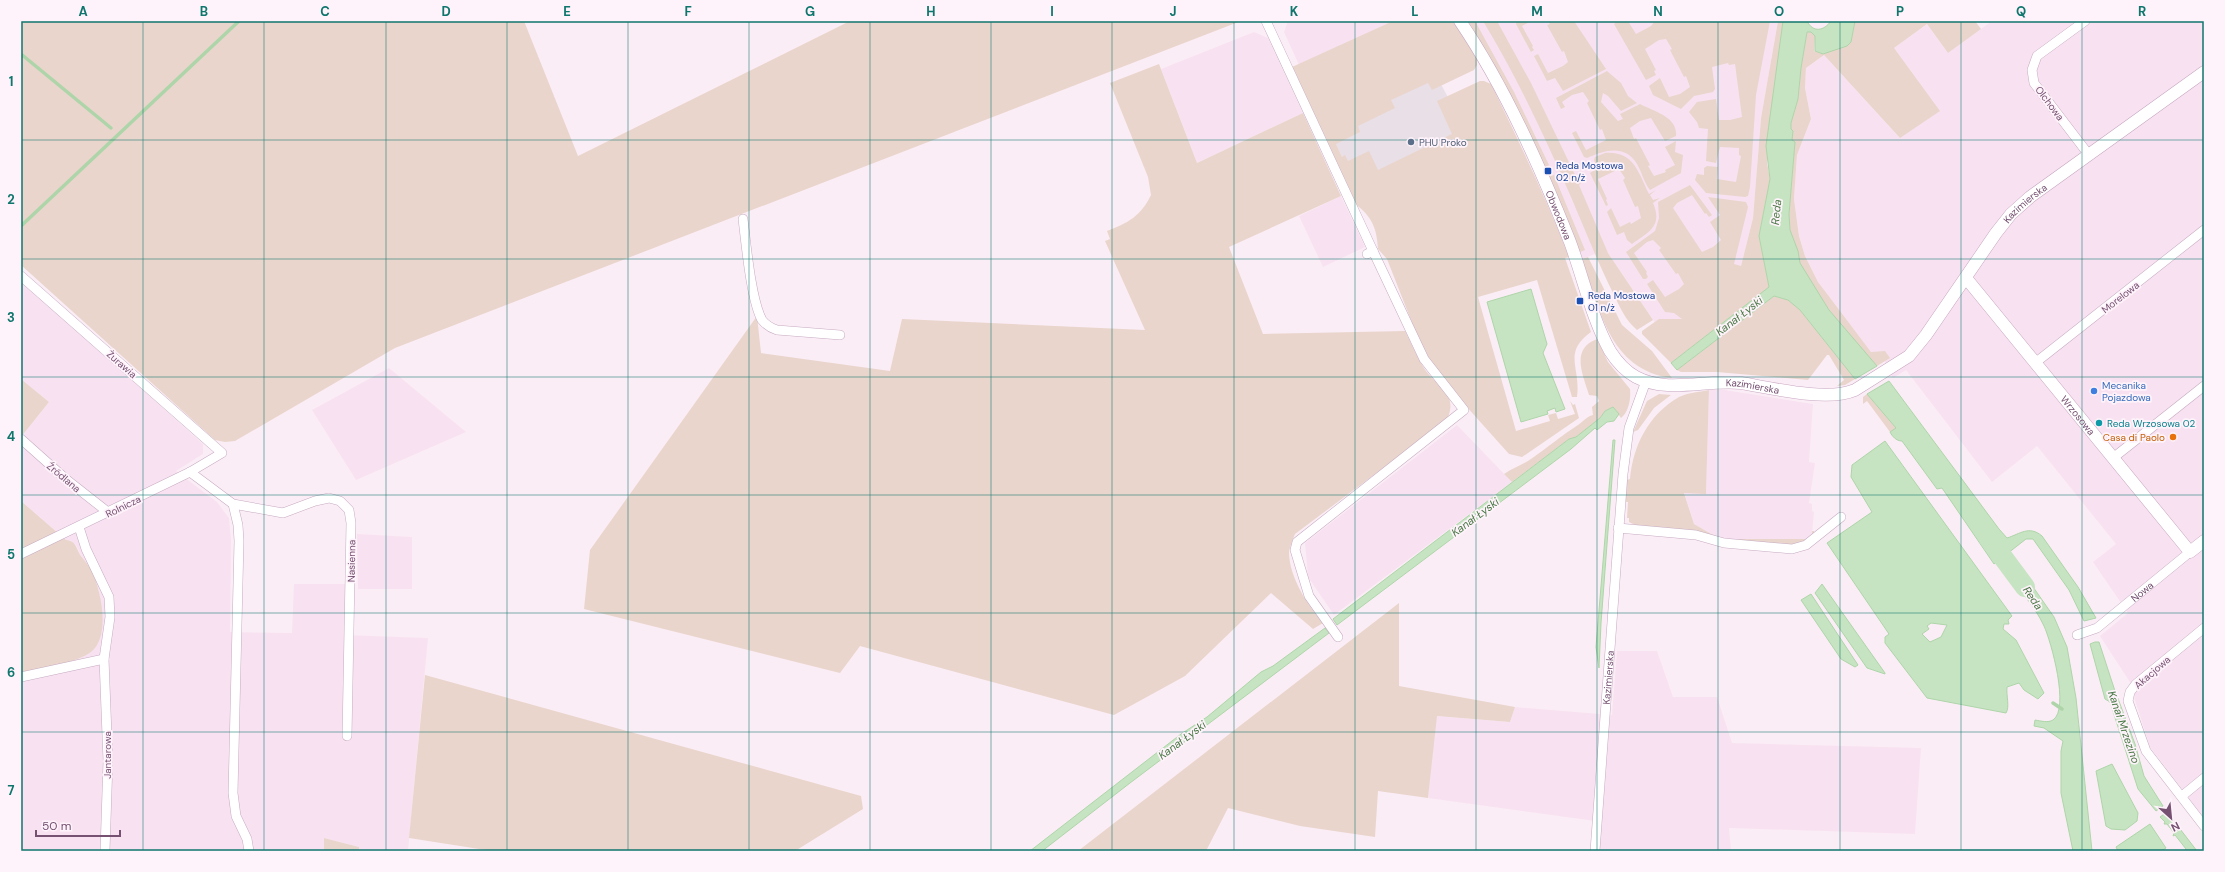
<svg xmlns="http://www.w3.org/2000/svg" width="2225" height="872" font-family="'DM Sans',sans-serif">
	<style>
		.residential { fill: #f8e2f1 }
		.industrial { fill: #e9dfe7 }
		.green { fill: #e9d5cc }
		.water { fill: #c6e4c2; stroke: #aed5a9; fill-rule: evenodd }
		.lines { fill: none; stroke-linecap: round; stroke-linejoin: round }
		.stream { stroke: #aed5a9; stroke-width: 3.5 }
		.river { stroke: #c6e4c2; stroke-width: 20 }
		.street-casing { stroke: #c6abc2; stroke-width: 10 }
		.secondary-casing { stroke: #c7a7c1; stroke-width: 13 }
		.street { stroke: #fff; stroke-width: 9 }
		.secondary { stroke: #fff; stroke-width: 12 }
		.grid { fill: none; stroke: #0f766e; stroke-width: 1; stroke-opacity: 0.55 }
		.service-dot { fill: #5c6f8a; stroke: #fef3fa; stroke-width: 1.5 }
		.transit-dot { fill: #1a4fb4; stroke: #fef3fa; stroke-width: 1.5 }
		.shop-dot { fill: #3f7fe0; stroke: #fef3fa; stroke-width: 1.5 }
		.culture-dot { fill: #0f9aa8; stroke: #fef3fa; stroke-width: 1.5 }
		.food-dot { fill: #e8710a; stroke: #fef3fa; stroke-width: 1.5 }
		.labels { text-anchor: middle; stroke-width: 3.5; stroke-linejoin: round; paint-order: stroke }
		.street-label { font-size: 10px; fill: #765172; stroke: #fef3fa }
		.service-label { font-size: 10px; fill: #4e5e75; stroke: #fef3fa; text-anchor: start }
		.transit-label { font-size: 10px; fill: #164399; stroke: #fef3fa; text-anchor: start }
		.shop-label { font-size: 10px; fill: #366cbe; stroke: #fef3fa; text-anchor: start }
		.culture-label { font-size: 10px; fill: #0d838f; stroke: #fef3fa; text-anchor: start }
		.food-label { font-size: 10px; fill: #c56008; stroke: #fef3fa; text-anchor: end }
		.water-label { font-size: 11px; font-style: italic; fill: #497845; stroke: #fef3fa }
		.neatline { fill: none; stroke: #0f766e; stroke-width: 1.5 }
		.grid-label { font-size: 13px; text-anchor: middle; font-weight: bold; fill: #0f766e }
	</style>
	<rect width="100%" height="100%" fill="#fbedf6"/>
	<!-- residential -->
	<path class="residential" d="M1288,21H1393L1299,65L1284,32Z
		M1468,21H1778L1761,118L1753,218L1741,266L1692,317L1675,320L1659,319L1655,323L1606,250L1582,259L1566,217L1492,62Z
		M1989,21H2204V818L2150,747L2134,697L2135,690L2100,636L2128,613L2093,562L2116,544L2037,446L1992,482L1906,370L1893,378L1880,352H1871L1843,318L1818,282L1805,256L1799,236L1794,199L1797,155L1811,119L1805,88L1806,68L1824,55L1900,138L1894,48L1927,24L1948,53L1989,23Z
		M1254,32L1268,38L1303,113L1197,163L1161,69Z
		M1341,196L1365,247L1323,267L1299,216Z
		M21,281L203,444V454L176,471L217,502L229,518L231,540L230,632L292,633L294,584H347L344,635L428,638L408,851H359V847L324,838V851H21V674L80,657L91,652L102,628L99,590L91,570L80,554L76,545L71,541L66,540L21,501V437L49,402L21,379Z
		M389,368L466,432L356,480L312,410Z
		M1709,390H1725L1813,404L1809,462L1815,463L1809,503L1812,504V511L1814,512L1812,534L1807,539H1720L1694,524L1684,492L1706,493Z
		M1457,425L1512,482L1334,615L1308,577L1305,543Z
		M357,534L412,537V589H358Z
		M1617,651H1657L1673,697H1717L1732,743L1921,748L1915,834L1729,828L1731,851H1592L1595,821L1428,798L1436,716L1510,722L1515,707L1612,715Z"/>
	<!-- industrial -->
	<path class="industrial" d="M1426,56L1469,137L1357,189L1318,106Z"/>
	<!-- green -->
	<path class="green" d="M21,21H524L578,156L850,21H1241L395,348L235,441L225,442L215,440L21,265Z
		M1393,21H1453L1477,59V65L1474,70L1432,90L1428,83L1391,100L1395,108L1358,126L1360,132L1336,144L1342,157L1345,155L1348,161L1369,151L1378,170L1452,134L1437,101L1480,81H1484L1491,84C1519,141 1546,198 1569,257L1565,258L1591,332C1562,353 1581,367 1577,397H1572L1537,280L1478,297L1516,431L1550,421L1548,415L1556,413L1558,419L1575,414L1570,401L1573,405L1575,404L1579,418L1522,457L1509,454L1466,406L1427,356L1420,343L1387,259L1378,249C1377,229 1372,216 1355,204L1292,67Z
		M1468,21H1475L1514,92L1549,165L1544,168L1492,62Z
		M1483,21H1497L1531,83L1579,183L1582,182L1579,185L1608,253L1653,320L1637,330C1625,320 1620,307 1614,295C1598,263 1585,230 1571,197C1545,137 1517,77 1483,21Z
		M1517,21H1531L1522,26L1533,46L1532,47L1534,50L1531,52L1516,24Z
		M1548,21H1574L1606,69L1563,91L1555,78L1547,81L1534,56L1538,54L1548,73L1563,66L1568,62L1564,51L1562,52L1547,25L1550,24Z
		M1618,21H1628L1636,34L1651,26L1655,21H1770L1756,95L1750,187L1748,196L1745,197L1706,193L1695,180L1697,174L1704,175V168L1707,166L1718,167L1717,179L1736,182L1741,156L1739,155V148L1720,147L1716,163L1706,161L1708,129L1699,128L1697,122L1689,112L1697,102L1716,99L1719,120H1730L1742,117L1735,64L1729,65L1728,63L1712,67L1715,89L1713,92L1694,96L1681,109L1653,95L1649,86L1660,78L1669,97L1680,94L1690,87L1686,76L1684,77L1670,50L1672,49L1666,39L1659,40L1645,49L1656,70L1654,71L1656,75L1646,80L1614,24Z
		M1778,21H1783L1767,163L1770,179L1759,236L1769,287L1671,363L1642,334V331L1659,319H1682L1674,313L1665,312L1647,284L1653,280L1665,297L1679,289L1684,284L1678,273L1676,274L1659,250L1661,248L1653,240L1647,242L1634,253L1647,272L1646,273L1648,277L1646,279H1643L1626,252L1655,231L1659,218L1658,202L1690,185L1712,215L1709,217L1706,213L1705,214L1692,195L1677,203L1673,208L1702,252L1713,247L1721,240L1710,222L1720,215L1708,197L1746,202L1748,207L1734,264L1741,266L1753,218L1761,118Z
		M1855,21H1975L1981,29L1948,53L1927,24L1894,48L1940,111L1900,138L1824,55L1806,68L1805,88L1811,119L1797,155L1794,199L1799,236L1805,256L1818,282L1871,352L1885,351L1890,358L1877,366L1839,324L1817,292L1808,283L1786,239L1790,230L1789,214L1795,142L1792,140L1793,131L1791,129V123L1798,99L1801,68L1807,32H1811L1815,36L1814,51L1823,54L1851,42Z
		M1159,64L1197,163L1303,113L1341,196L1229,247L1263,334L1405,331C1411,343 1417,357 1424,368C1437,388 1459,392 1447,420L1295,534C1293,539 1290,546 1289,552C1289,577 1308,606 1323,623L1313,629L1271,593L1185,676L1114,715L860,646L840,673L584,609L590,550L757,316L761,353L890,371L902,319L1145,330L1105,241L1110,239L1107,231C1128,223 1141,216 1151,195L1148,177L1110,83Z
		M1607,71L1621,83L1628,96L1637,103L1621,111L1608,96L1603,93L1601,102L1618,121L1623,119L1620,114L1640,104C1655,112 1678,117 1676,136L1665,141L1651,118L1640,121L1630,128L1634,139L1636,138L1650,165L1648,166L1654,176L1666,172L1665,170L1675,165L1665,147L1676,141L1675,152L1683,155L1681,173L1650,190C1644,183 1642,172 1637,164C1625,144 1605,150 1587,158L1584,157L1572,133L1576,131L1586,150L1606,140L1602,129L1600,130L1587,103L1589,101L1583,92L1572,95L1562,102L1565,107L1561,109L1556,98Z
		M1605,153C1634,151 1638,172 1649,194L1656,190L1650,195L1653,200L1660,198L1653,203C1663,226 1649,232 1632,244L1627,240L1624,232L1617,235L1607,212L1611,208L1620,227L1630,222L1631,224L1641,218L1638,206L1635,207L1623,180L1625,178L1619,169L1598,179L1607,199L1606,200L1608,205L1606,206L1590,173L1597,168L1594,160L1595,157Z
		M1554,175L1585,250L1580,252L1548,177Z
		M1588,257L1622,325L1652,351L1672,378C1609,370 1600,309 1582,259Z
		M1774,296L1788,300L1800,310L1855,379L1845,385L1837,386L1844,380L1829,355H1827L1808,380L1717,372H1681L1677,370Z
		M1597,339L1608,362L1630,389C1631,398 1629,412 1621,418L1613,407L1605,411L1600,418L1576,437L1569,439L1512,482L1504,474C1513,468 1522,465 1531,459C1547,448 1562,435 1578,425C1584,421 1586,417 1593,415L1592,407L1599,401L1597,396L1589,395C1583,375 1570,349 1597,339Z
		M21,379L49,402L21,437Z
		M1709,390L1706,494L1684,493L1694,524L1720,539H1807L1812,534V531H1814V535L1806,542L1791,546L1720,540L1689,532L1641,528L1629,522V518H1627L1628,502H1625L1627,480L1630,479C1633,446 1648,415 1679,397C1687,393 1699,392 1709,390Z
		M1659,394L1671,395L1654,408L1638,430L1633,432L1647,401Z
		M1867,394L1896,428L1890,432L1867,401L1863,404V397Z
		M21,501L66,540C77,541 76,549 81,556C85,561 89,566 92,571C101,591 111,636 91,652C79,662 38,669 21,674Z
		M1399,603V686L1515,707L1510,722L1437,716L1428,798L1378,791L1375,837L1300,826L1228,808L1206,851H1078Z
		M425,675L861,796L863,809L795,851H492L409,838Z
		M324,838L359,847V851H324Z"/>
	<!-- water -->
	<path class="water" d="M1783,21H1807C1813,33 1824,31 1831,21H1855L1851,42L1847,46L1823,54L1815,51V36L1811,32H1807L1801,68L1798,99L1791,123V129L1793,131L1792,140L1795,142L1789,214L1790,230L1798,251L1800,263L1829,310L1877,366L1855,379L1800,310L1788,300L1774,296L1677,370L1671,363L1769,287L1759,236L1770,179L1766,146Z
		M1531,289L1547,344L1543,353L1565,409L1556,412L1555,408L1547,411L1548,414L1521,422L1487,302Z
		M1889,381L1999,529L2007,538C2020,534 2029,525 2042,536L2078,587L2096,618L2084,621L2069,590L2033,539H2026L1994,564L1942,488L1937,489L1902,441C1896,441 1892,436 1890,432L1896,428L1867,394Z
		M1613,407L1619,414L1614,421L1607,422L1597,430L1595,428L1571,449L1337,625L1333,619L1569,439L1576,437L1600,418L1605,411Z
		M1613,440H1615L1601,623L1599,668L1596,647Z
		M1885,441L2012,616L2008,620L2009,624H2004L2003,629L2016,640L2044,693L2038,699L2024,690L2019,683L2007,687C2006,695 2010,707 2006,713L1927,698L1885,643V637L1889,634L1827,543L1872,512L1851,477L1852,465ZM1931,623L1947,625L1941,637L1930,642L1922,634L1929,629L1927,626Z
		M2015,561L2054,617L2067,647L2076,698L2092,851H2073L2061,793V751L2063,741L2044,728L2034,726L2035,720C2041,721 2048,723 2053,720C2070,709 2051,641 2044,626C2035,606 2017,587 2003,569Z
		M1822,584L1885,673V674L1867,668L1815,593Z
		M1811,594L1858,665L1855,667L1841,659L1801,600Z
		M1325,628L1329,633L1325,636L1130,783L1046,848L1042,851H1030L1181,734L1207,717L1261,672L1273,666Z
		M2095,642H2099L2114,688L2135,744L2144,776L2163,806L2156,811L2138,789L2110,702L2105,699L2090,644Z
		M2112,764L2138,813L2137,821L2125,830L2111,829L2106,826L2096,771Z
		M2167,812L2197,851H2185L2186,849L2175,835L2173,836L2174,833L2167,824H2164L2165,822L2160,817Z
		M2150,824L2166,848L2161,851H2118L2116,847Z"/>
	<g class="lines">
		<!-- stream -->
		<path class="stream" d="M21,54L111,128
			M21,226L239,21
			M2053,703L2062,709"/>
		<!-- river -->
		<path class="river" d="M1988,537L2025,587"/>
		<defs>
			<g id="street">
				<path d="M1266,21L1373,251L1367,254"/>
				<path d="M2085,21L2037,56L2032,70L2034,83L2089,155"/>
				<path d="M743,219C746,243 751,300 762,320C766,325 771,328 777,330L840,335"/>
				<path d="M21,276L222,453L190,472L21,554"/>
				<path d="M2035,363L2204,230"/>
				<path d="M21,439L67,480L109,513"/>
				<path d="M2113,458L2204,386"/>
				<path d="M190,472L233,504L283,513L315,501L329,498L340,501L349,510L351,523L347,736"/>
				<path d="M233,504L238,525L239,541L233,793L236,816L247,839L249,851"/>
				<path d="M79,527L86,549L109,597L110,617L104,659L108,761L105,851"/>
				<path d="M1618,528L1696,535L1724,543L1792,549L1806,545L1841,517"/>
				<path d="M2204,628L2136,684L2130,692L2128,701L2146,751L2204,826"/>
				<path id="s1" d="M2077,635L2097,628L2190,552"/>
				<path d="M1338,637L1309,596L1295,550L1297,542L1464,410L1424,359L1373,251"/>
				<path d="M21,677L104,659"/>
				<path d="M2182,796L2204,778"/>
				<path id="s2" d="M1595,851L1623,474L1629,428L1646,381"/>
			</g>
			<g id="secondary">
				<path id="s3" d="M1460,21C1506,89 1540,167 1570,242C1583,277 1592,319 1610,351C1617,362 1625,371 1636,377C1668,394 1707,379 1741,383C1772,388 1827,402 1855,390L1909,356L1926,335L1996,233L2011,214L2030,197L2204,72"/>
				<path id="s4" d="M1966,278L2190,552L2204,541"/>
			</g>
		</defs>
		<!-- street casing -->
		<use href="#street" class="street-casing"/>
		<!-- secondary casing -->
		<use href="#secondary" class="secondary-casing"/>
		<!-- street -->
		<use href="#street" class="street"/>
		<!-- secondary -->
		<use href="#secondary" class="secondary"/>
	</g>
	<!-- grid -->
	<path class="grid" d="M143,21V851M264,21V851M386,21V851M507,21V851M628,21V851M749,21V851M870,21V851M991,21V851M1112,21V851M1234,21V851M1355,21V851M1476,21V851M1597,21V851M1718,21V851M1840,21V851M1961,21V851M2082,21V851M21,140H2204M21,259H2204M21,377H2204M21,495H2204M21,613H2204M21,732H2204"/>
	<!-- markers -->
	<circle class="service-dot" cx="1411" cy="142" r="4"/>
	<g class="transit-dot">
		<rect x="1544" y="167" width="8" height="8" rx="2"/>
		<rect x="1576" y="297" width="8" height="8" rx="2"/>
	</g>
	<circle class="shop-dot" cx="2094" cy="391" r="4"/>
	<circle class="culture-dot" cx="2099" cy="423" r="4"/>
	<circle class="food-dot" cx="2173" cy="437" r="4"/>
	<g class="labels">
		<!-- street labels -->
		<g class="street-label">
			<text transform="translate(2050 103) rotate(53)" y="4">Olchowa</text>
			<text dy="4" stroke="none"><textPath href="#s3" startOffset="879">Kazimierska</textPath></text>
			<text dy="4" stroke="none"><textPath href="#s3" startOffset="218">Obwodowa</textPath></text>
			<text transform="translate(2120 297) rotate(-38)" y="4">Morelowa</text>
			<text transform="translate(122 364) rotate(41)" y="4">Żurawia</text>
			<text dy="4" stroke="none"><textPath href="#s3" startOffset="519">Kazimierska</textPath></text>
			<text dy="4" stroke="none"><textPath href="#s4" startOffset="177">Wrzosowa</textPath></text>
			<text transform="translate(64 477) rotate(40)" y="4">Źródlana</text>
			<text transform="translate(123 506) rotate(-26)" y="4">Rolnicza</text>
			<text transform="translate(351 561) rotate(-89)" y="4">Nasienna</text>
			<text dy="4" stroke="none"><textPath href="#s1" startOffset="79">Nowa</textPath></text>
			<text transform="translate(2152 672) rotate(-41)" y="4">Akacjowa</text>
			<text dy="4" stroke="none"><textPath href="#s2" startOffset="174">Kazimierska</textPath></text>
			<text transform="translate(107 755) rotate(-90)" y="4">Jantarowa</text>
		</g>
		<!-- service labels -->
		<g class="service-label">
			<text x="1419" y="146">PHU Proko</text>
		</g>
		<!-- transit labels -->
		<g class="transit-label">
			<text x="1556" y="169">Reda Mostowa<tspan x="1556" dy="12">02 n/ż</tspan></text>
			<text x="1588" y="299">Reda Mostowa<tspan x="1588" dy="12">01 n/ż</tspan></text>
		</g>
		<!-- shop labels -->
		<g class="shop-label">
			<text x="2102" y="389">Mecanika<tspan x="2102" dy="12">Pojazdowa</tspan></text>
		</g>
		<!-- culture labels -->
		<g class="culture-label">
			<text x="2107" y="427">Reda Wrzosowa 02</text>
		</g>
		<!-- food labels -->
		<g class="food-label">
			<text x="2165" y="441">Casa di Paolo</text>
		</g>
		<!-- water labels -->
		<g class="water-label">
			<text transform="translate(1776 212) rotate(-84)" y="4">Reda</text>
			<text transform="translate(1739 316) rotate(-38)" y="4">Kanał Łyski</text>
			<text transform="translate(1475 517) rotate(-37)" y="4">Kanał Łyski</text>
			<text transform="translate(2033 598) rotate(56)" y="4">Reda</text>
			<text transform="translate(2124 727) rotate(71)" y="4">Kanał Mrzezino</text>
			<text transform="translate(1182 740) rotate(-37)" y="4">Kanał Łyski</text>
		</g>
	</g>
	<!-- border -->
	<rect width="2225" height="872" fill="none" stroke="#fef3fa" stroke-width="44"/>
	<!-- north arrow -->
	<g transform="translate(2171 818) rotate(153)" stroke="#fef3fa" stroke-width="3" paint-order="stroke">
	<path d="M0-3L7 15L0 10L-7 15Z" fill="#765172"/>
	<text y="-6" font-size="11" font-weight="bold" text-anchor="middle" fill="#765172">N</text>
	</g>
	<!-- scale -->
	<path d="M36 830v6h84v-6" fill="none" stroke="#765172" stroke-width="2"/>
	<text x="42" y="830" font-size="12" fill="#765172" stroke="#fef3fa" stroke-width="3" paint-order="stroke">50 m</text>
	<rect x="22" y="22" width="2181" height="828" class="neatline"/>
	<g class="grid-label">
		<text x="83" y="16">A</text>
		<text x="204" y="16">B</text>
		<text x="325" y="16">C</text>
		<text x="446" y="16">D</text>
		<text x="567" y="16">E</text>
		<text x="688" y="16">F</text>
		<text x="810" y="16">G</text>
		<text x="931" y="16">H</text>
		<text x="1052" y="16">I</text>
		<text x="1173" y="16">J</text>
		<text x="1294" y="16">K</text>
		<text x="1415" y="16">L</text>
		<text x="1537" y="16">M</text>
		<text x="1658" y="16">N</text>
		<text x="1779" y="16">O</text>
		<text x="1900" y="16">P</text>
		<text x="2021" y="16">Q</text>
		<text x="2142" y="16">R</text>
		<text x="11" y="86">1</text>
		<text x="11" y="204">2</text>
		<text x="11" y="322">3</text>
		<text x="11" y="441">4</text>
		<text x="11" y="559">5</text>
		<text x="11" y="677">6</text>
		<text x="11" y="795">7</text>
	</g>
</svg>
